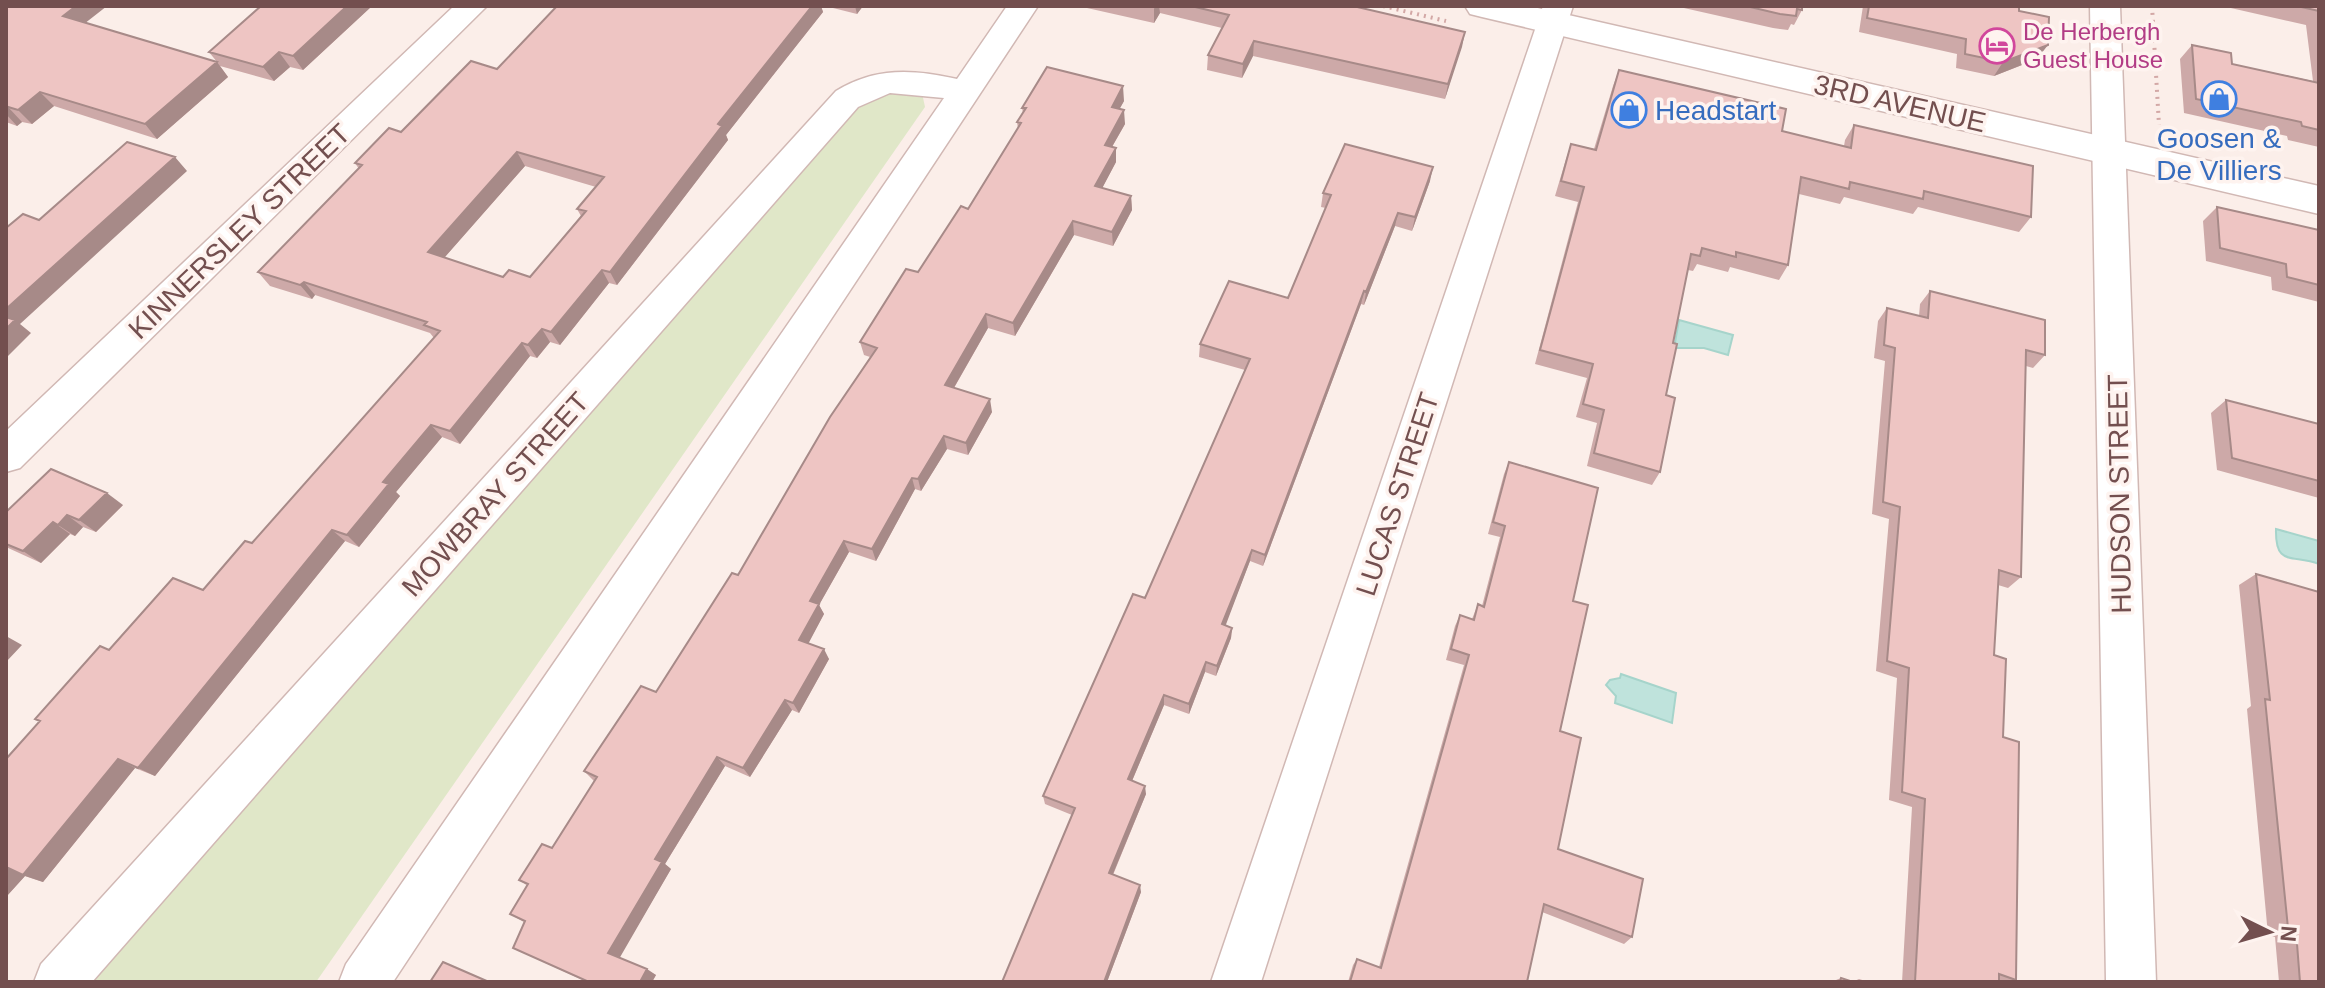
<svg xmlns="http://www.w3.org/2000/svg" width="2325" height="988" font-family="Arial,sans-serif">
	<style>
		.green { fill: #e0e7c8 }
		.water { fill: #bfe3dc; stroke: #a6d4cb; stroke-width: 2 }
		.lines { fill: none; stroke-linecap: round; stroke-linejoin: round }
		.minor-casing { stroke: #d1b8b4; stroke-width: 3 }
		.tertiary-casing { stroke: #d1b8b4; stroke-width: 3 }
		.path { stroke: #d3a8a6; stroke-width: 4; stroke-dasharray: 2 5; stroke-linecap: butt }
		.minor { fill: #fff; fill-rule: evenodd }
		.tertiary { fill: #fff; fill-rule: evenodd }
		.wall { fill: #cda9a8; fill-rule: evenodd }
		.shaded-wall { fill: #a78a88 }
		.building { fill: #eec5c3; stroke: #a78a88; stroke-width: 2; fill-rule: evenodd }
		.labels { text-anchor: middle; stroke-width: 7; stroke-linejoin: round; paint-order: stroke }
		.far-hotel-label { font-size: 24px; fill: #b23c85; stroke: #fef3ef; text-anchor: start }
		.street-label { font-size: 28px; fill: #734f4f; stroke: #fef3ef }
		.shop-label { font-size: 28px; fill: #366cbe; stroke: #fef3ef; text-anchor: start }
	</style>
	<rect width="100%" height="100%" fill="#fbeee9"/>
	<!-- green -->
	<path class="green" d="M887,91L922,93L925,107L316,982H83L862,98Z"/>
	<!-- water -->
	<path class="water" d="M1679,320L1733,335L1728,355L1704,348H1674Z
		M2276,529L2319,541V564C2292,554 2275,567 2276,529Z
		M1621,674L1676,693L1672,723L1615,703L1616,696L1606,685L1610,680L1620,678Z"/>
	<g class="lines">
		<defs>
			<path id="minor" d="M454,6H487L20,468L6,472V431Z
				M1007,6H1038L393,982H339L346,964L944,98L890,93L858,107L92,982H34L41,964L836,91C875,67 913,69 957,79Z
				M1543,6H1573L1261,982H1211Z
				M2090,6H2120L2156,982H2106Z"/>
			<path id="tertiary" d="M1465,6H1529L2319,186V214L1482,17L1470,14Z"/>
		</defs>
		<!-- minor casing -->
		<use href="#minor" class="minor-casing"/>
		<!-- tertiary casing -->
		<use href="#tertiary" class="tertiary-casing"/>
		<!-- path -->
		<path class="path" d="M1383,6L1446,21
			M2152,6L2159,125"/>
		<!-- minor -->
		<use href="#minor" class="minor"/>
		<!-- tertiary -->
		<use href="#tertiary" class="tertiary"/>
	</g>
	<!-- wall -->
	<path class="wall" d="M6,6L85,23L217,62L209,52L261,6H372L303,70L290,67L274,81L220,66L228,77L157,139L54,106L32,124L22,122L17,126L6,122Z
		M553,6H821L823,12L726,135L728,140L617,285L609,283L560,345L550,342L537,358L530,356L460,444L442,437L396,492L400,496L359,547L345,541L155,776L135,768L43,882L25,876L6,897V759L109,650L203,590L252,543L434,338L430,333L315,295L312,299L270,286L258,272L359,169L355,163L497,69L555,8ZM525,166L596,187L577,209L581,216L530,277H503L444,258Z
		M825,6H863L857,14Z
		M1087,6H1353L1465,32L1445,99L1253,56L1242,78L1207,70L1208,55L1222,28L1160,13L1154,23L1087,8Z
		M1675,6H1802V10L1794,25L1791,24L1788,30L1773,28Z
		M1863,6H2019V11L2037,59L1994,76L1956,68L1957,54L1859,32Z
		M2222,6H2319V147L2288,140L2287,136L2184,113L2180,59L2192,45L2232,64L2313,81L2306,25Z
		M1619,70L1782,131L1844,146L1845,140L1854,125L2031,217L2019,232L1918,207L1913,214L1844,197L1840,204L1799,194L1788,265L1779,280L1730,267L1728,272L1697,264L1693,271L1688,270L1673,343L1666,395L1660,472L1652,485L1587,466L1597,423L1576,417L1587,378L1535,364L1578,202L1555,196L1566,159L1571,144L1594,149L1613,86Z
		M1124,101L1119,109L1125,124L1112,147L1116,162L1102,188L1131,196L1132,210L1113,246L1074,235L1015,336L988,328L954,388L992,412L968,455L947,449L921,491L915,489L876,561L849,552L819,605L824,614L808,643L829,659L799,713L792,710L750,777L725,766L665,864L671,869L619,957L656,975L652,982H587L513,948L524,922L510,914L528,886L519,880L552,848L594,781L584,771L656,692L738,575L870,357L864,355L860,342L918,272L968,209L1018,129L1017,122L1023,113L1022,108Z
		M1430,181L1412,231L1395,226L1364,305L1361,304L1263,566L1250,561L1225,625L1232,628L1231,638L1216,676L1205,672L1189,714L1164,705L1132,781L1146,794L1113,875L1141,892L1107,982L1072,815L1045,804L1043,796L1145,598L1245,370L1199,357L1200,344L1288,298L1326,208L1321,207L1323,193Z
		M2217,207L2319,230V302L2272,290L2271,277L2206,261L2203,221Z
		M1930,291L2045,355L2033,368L2026,366L2021,577L2008,588L1998,585L1994,655L2003,737L2016,980L2009,982H1902L1912,807L1889,800L1897,678L1876,671L1889,519L1872,514L1885,361L1874,358L1878,321L1887,308L1919,316L1920,304Z
		M2226,400L2319,424V498L2217,470L2211,413Z
		M1509,462L1573,601L1560,731L1558,849L1632,937L1624,944L1542,912L1527,982H1348L1353,965L1357,959L1379,967L1464,665L1446,660L1455,626L1460,615L1472,619L1478,604L1482,606L1500,537L1488,534L1504,474Z
		M123,505L96,532L83,527L75,536L70,534L41,563L6,547V512Z
		M2256,574L2319,982H2279L2275,937L2268,935L2247,709L2251,706L2239,585Z
		M1841,978L1852,982L1859,979L1869,982H1831Z"/>
	<!-- shaded-wall -->
	<path class="shaded-wall" d="M76,6H107L75,31L63,16Z
		M347,6H372L303,70L293,56Z
		M812,6H821L823,12L726,135L728,140L617,285L610,272L718,124Z
		M855,6H863L857,14Z
		M1155,6H1159L1160,13L1154,23V9Z
		M1465,32L1462,47L1445,99L1448,84Z
		M1254,41L1253,56L1242,78L1243,64Z
		M2048,45L2037,59L1994,76L2003,62Z
		M279,52L290,67L274,81L263,67Z
		M217,62L228,77L157,139L145,124Z
		M1123,86L1124,101L1113,121L1112,107Z
		M40,92L54,106L32,124L18,110Z
		M8,107L22,122L17,126L6,114V109Z
		M1124,110L1125,124L1105,159V145Z
		M1116,148V162L1096,200L1095,186Z
		M517,152L525,166L437,266L428,252Z
		M175,157L187,171L20,324L31,333L6,358V309Z
		M1433,167L1430,181L1412,231L1415,217Z
		M1131,196L1132,210L1113,246L1112,232Z
		M1398,213L1395,226L1364,305L1366,292Z
		M1073,221L1074,235L1015,336L1013,323Z
		M602,270L609,283L560,345L551,332Z
		M304,282L315,295L312,299L300,285Z
		M1364,291L1361,304L1263,566L1265,555Z
		M986,314L988,328L948,398L945,385Z
		M542,329L550,342L537,358L528,345Z
		M522,343L530,356L460,444L450,431Z
		M990,399L992,412L968,455L966,443Z
		M431,425L442,437L396,492L400,496L359,547L347,535L383,482Z
		M944,436L947,449L921,491L918,479Z
		M912,478L915,489L876,561L872,549Z
		M107,493L123,505L96,532L79,520Z
		M67,515L83,527L75,536L58,525Z
		M53,522L70,534L41,563L23,551Z
		M332,530L345,541L155,776L138,768Z
		M844,541L849,552L819,605L824,614L805,650L799,640L810,601Z
		M1252,550L1250,561L1222,635V624Z
		M1232,628L1231,638L1216,676L1217,666Z
		M6,636L22,645L6,662Z
		M824,649L829,659L799,713L793,703Z
		M1206,662L1205,672L1189,714V704Z
		M1164,695V705L1129,788L1128,779Z
		M785,700L792,710L750,777L743,768Z
		M717,757L725,766L665,864L671,869L619,959L608,953L655,859Z
		M118,759L135,768L43,882L25,876L6,897V867Z
		M1145,786L1146,794L1110,881L1109,873Z
		M1140,885L1141,892L1107,982H1104Z
		M647,969L656,975L652,982H640Z"/>
	<!-- building -->
	<path class="building" d="M6,6H76L63,16L217,62L145,124L40,92L18,110L8,107L6,109Z
		M261,6H347L293,56L279,52L263,67L209,52Z
		M557,6H812L718,124L722,126L610,272L602,270L551,332L542,329L528,345L522,343L450,431L431,425L383,482L389,484L347,535L332,530L138,768L118,759L23,875L6,867V759L40,721L35,719L100,646L109,650L173,578L203,590L245,541L252,543L440,331L424,325L427,322L304,282L300,285L258,272L362,165L355,163L389,128L401,132L471,61L497,69ZM517,152L604,177L577,209L586,211L530,277L509,270L503,277L428,252Z
		M1191,6H1353L1465,32L1448,84L1254,41L1243,64L1208,55L1229,15Z
		M1746,6H1802V10L1797,9L1796,16L1780,14Z
		M1869,6H2019V11L2049,17L2048,45L2003,62L1965,54L1966,39L1867,18Z
		M2297,6H2319V11Z
		M2192,45L2231,53L2232,64L2319,83V130L2302,126L2301,122L2196,99Z
		M1047,67L1123,86L1112,107L1124,110L1105,145L1116,148L1095,186L1131,196L1112,232L1073,221L1013,323L986,314L945,385L990,399L966,443L944,436L918,479L912,478L872,549L844,541L810,601L819,604L799,640L824,649L793,703L785,700L743,768L717,757L655,859L662,862L608,953L647,969L640,982H589L513,948L525,921L510,914L528,884L519,880L542,844L552,848L597,777L584,771L641,686L656,692L732,573L738,575L830,417L877,348L860,342L906,269L918,272L961,206L968,209L1021,123L1017,122L1026,108H1022Z
		M1619,70L1786,109L1782,131L1851,148L1854,125L2033,166L2031,217L1924,191L1923,199L1850,182L1849,189L1801,177L1788,265L1736,252V257L1702,248L1700,256L1691,254L1673,343L1677,344L1666,395L1675,398L1660,472L1594,453L1604,410L1583,404L1593,364L1540,350L1584,187L1561,181L1571,144L1596,150Z
		M127,142L175,157L6,309V228L23,214L39,220Z
		M1345,144L1433,167L1415,217L1398,213L1366,292L1364,291L1265,555L1252,550L1222,624L1232,628L1217,666L1206,662L1189,704L1164,695L1128,779L1145,786L1109,873L1140,885L1104,982H1002L1075,808L1043,796L1133,594L1145,598L1250,359L1200,344L1229,281L1288,298L1331,195L1323,193Z
		M2217,207L2319,230V285L2287,277L2286,264L2220,248Z
		M1930,291L2045,320V355L2026,350L2021,577L1999,570L1994,655L2006,659L2003,737L2019,742L2016,980L1999,974V982H1915L1925,799L1902,792L1909,668L1887,661L1900,507L1883,502L1895,348L1884,345L1887,308L1928,318Z
		M6,317L15,320L6,329Z
		M2226,400L2319,424V481L2232,458Z
		M1509,462L1598,488L1573,601L1588,605L1560,731L1581,738L1558,849L1643,879L1632,937L1544,904L1527,982H1350L1357,959L1381,968L1469,655L1451,649L1460,615L1474,620L1478,604L1484,607L1505,526L1493,522Z
		M51,469L107,493L79,520L67,515L58,525L53,522L23,551L6,544V512Z
		M2256,574L2319,592V982H2300L2296,931L2288,928L2265,699L2270,700Z
		M443,962L489,982H430Z
		M1841,978L1853,982H1840Z"/>
	<!-- icons -->
	<defs>
		<symbol id="hotel-ring" viewBox="-11 -11 22 22"><circle r="9.5" fill="#fef3ef" stroke="#d1479c" stroke-width="1.5"/><path d="M-6-4.5h1.5V1H6V5H4.5V3h-9V5H-6ZM-4 0a1.8 1.8 0 1 1 3.6 0ZM.5 0V-2.5h3Q6-2.5 6 0Z" fill="#d1479c"/></symbol>
		<symbol id="shop-ring" viewBox="-11 -11 22 22"><circle r="9.5" fill="#fef3ef" stroke="#3f7fe0" stroke-width="1.5"/><path d="M-5-2.5h2.3a2.7 3.5 0 0 1 5.4 0H5L5.5 6h-11ZM-1.5-2.5h3a1.5 2.3 0 0 0-3 0Z" fill="#3f7fe0"/></symbol>
	</defs>
	<g fill-rule="evenodd">
		<use href="#hotel-ring" x="1977" y="26" width="40" height="40"/>
		<use href="#shop-ring" x="2199" y="79" width="40" height="40"/>
		<use href="#shop-ring" x="1609" y="90" width="40" height="40"/>
	</g>
	<g class="labels">
		<!-- far-hotel labels -->
		<g class="far-hotel-label">
			<text x="2023" y="40">De Herbergh<tspan x="2023" dy="28">Guest House</tspan></text>
		</g>
		<!-- street labels -->
		<g class="street-label">
			<text transform="translate(1900 103) rotate(13)" y="10">3RD AVENUE</text>
			<text transform="translate(239 231) rotate(-44)" y="10">KINNERSLEY STREET</text>
			<text transform="translate(495 494) rotate(-48)" y="10">MOWBRAY STREET</text>
			<text transform="translate(1397 494) rotate(-72)" y="10">LUCAS STREET</text>
			<text transform="translate(2119 494) rotate(-91)" y="10">HUDSON STREET</text>
		</g>
		<!-- shop labels -->
		<g class="shop-label">
			<text x="1655" y="120">Headstart</text>
			<text x="2219" y="148" text-anchor="middle">Goosen &amp;<tspan x="2219" dy="32">De Villiers</tspan></text>
		</g>
	</g>
	<!-- border -->
	<rect width="2325" height="988" fill="none" stroke="#734f4f" stroke-width="16"/>
	<!-- north arrow -->
	<g transform="translate(2269 932) rotate(95)" stroke="#fef3ef" stroke-width="6" paint-order="stroke">
	<path d="M0-6L14 30L0 20L-14 30Z" fill="#734f4f"/>
	<text y="-12" font-size="22" font-weight="bold" text-anchor="middle" fill="#734f4f">N</text>
	</g>
</svg>
